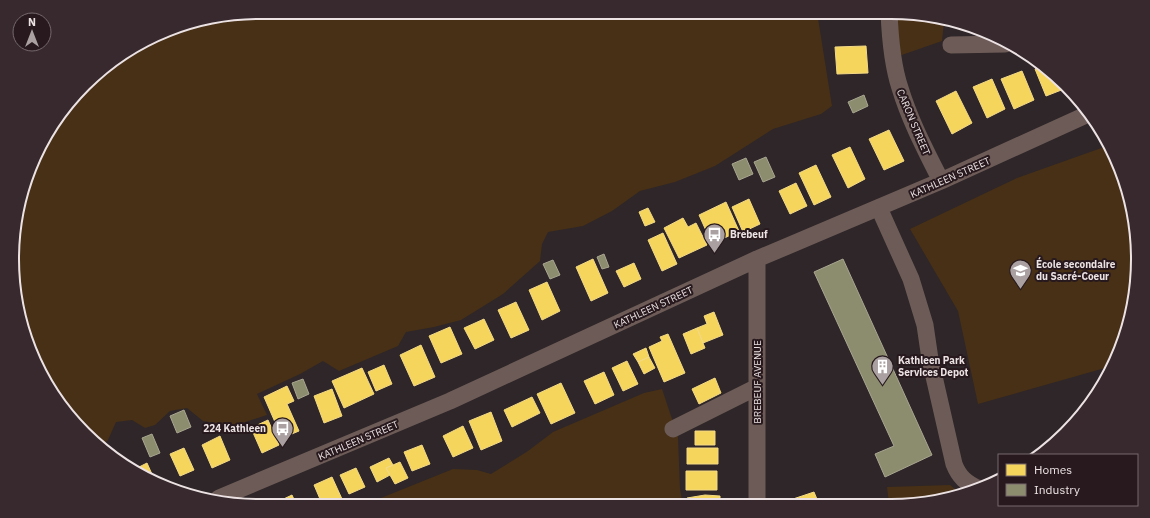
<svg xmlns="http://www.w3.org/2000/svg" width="1150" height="518" font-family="'IBM Plex Sans',sans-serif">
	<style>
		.green { fill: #473016 }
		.homes { fill: #f6d55c; stroke: #f3d985 }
		.industry { fill: #8c8c6e; stroke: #a9a691 }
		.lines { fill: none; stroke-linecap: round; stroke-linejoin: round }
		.minor { stroke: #6d5b57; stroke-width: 17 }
		.labels { text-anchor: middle; stroke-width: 4; stroke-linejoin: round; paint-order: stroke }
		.street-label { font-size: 10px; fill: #ece2e4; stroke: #27191d }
		.poi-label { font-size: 10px; font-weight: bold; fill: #ece2e4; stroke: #27191d; text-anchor: start }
		.rim { fill: none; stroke: #ece2e4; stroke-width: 2 }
	</style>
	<rect width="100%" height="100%" fill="#2e2628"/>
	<!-- green -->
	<path class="green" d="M259,12H817L832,106L821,114L773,129L715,166L675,182L640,191L612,211L583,226L548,232L542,244L540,261L503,294L461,320L434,327L406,332L398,346L339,371L323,361L300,374L257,394L267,415L233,426L203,421L187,408L170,411L155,425L145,428L132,420L116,422L108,440L100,447L96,445L45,382L17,307V211L45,135L96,73L179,25Z
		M891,12L944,22L942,41L896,57Z
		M1107,146L1119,164L1138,259L1119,353L1112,366L978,404L958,311L910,229L1017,178Z
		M662,389L678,437L680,489L683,505L361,506L453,469L477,470L491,474L528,451L553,432L644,393Z
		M950,485L961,494L923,504L889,503L887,487Z"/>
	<!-- homes -->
	<path class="homes" d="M848,12H869V17L848,18Z
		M866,46L868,73L837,74L835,47Z
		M1039,67L1061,81L1064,89L1046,96L1035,69Z
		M1022,71L1034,100L1014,109L1001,79Z
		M992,79L1005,109L987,118L973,87Z
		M1063,83L1065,84L1073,95L1069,97Z
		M956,91L972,123L952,134L936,101Z
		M889,130L904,161L884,170L869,139Z
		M850,147L865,179L848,188L832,155Z
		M816,165L831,197L814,205L799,173Z
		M796,183L807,206L790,214L779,191Z
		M749,199L760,224L743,232L732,207Z
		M726,202L739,231L712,244L699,215Z
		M648,208L655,222L645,226L639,212Z
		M683,218L688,227L696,223L707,245L679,258L664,228Z
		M663,233L677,264L662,271L648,240Z
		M593,259L608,293L591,301L576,267Z
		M634,263L641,279L624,287L616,271Z
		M547,282L560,311L542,320L529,290Z
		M516,302L529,330L511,338L498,310Z
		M714,312L723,335L703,343L697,328L707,324L704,316Z
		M484,319L494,340L475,349L464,328Z
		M450,327L462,354L441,363L429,336Z
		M697,328L705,348L691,354L683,334Z
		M668,334L685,373L664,382L649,347L662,341L660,337Z
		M421,345L435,377L414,386L400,355Z
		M646,348L649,357L638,362L633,354Z
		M649,357L655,368L644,374L638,362Z
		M627,361L638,384L623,391L612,368Z
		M384,365L392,384L376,391L368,372Z
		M362,368L374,394L344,408L332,381Z
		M604,372L614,395L595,404L584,381Z
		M715,378L721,393L699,404L692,389Z
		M561,383L575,413L551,424L537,394Z
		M287,386L294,401L287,404L299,431L282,438L264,397Z
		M332,389L342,416L324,423L314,396Z
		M532,397L540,413L512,427L504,410Z
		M491,412L502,441L481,450L469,421Z
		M268,420L279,445L262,453L251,428Z
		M463,426L473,448L453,457L443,436Z
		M695,431H715V445H695Z
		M220,436L230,460L212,468L202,445Z
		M422,445L430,464L412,471L404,452Z
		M184,448L194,470L180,476L170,454Z
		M687,448H718V464H687Z
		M389,458L393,465L386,468L390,475L377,482L370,467Z
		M400,462L408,478L395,484L386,468Z
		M147,463L155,481L135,469Z
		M356,468L365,487L349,494L340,475Z
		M686,471H717V490H686Z
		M332,477L342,499L327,506H323L314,485Z
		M814,492L819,504H795L793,499Z
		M292,495L297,506H274L273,504Z
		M705,495L720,496V505H689L687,498Z"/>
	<!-- industry -->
	<path class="industry" d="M864,95L868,106L853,113L848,102Z
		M766,157L775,177L763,182L754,162Z
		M746,158L753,174L739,180L732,164Z
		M604,254L609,267L602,269L597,257Z
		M843,259L932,455L885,477L875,454L894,446L814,272Z
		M553,260L560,275L550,279L543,264Z
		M303,379L309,394L298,399L292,383Z
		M184,410L191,427L177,433L170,416Z
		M152,434L160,453L150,457L142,438Z"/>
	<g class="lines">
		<!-- minor -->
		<path class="minor" d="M889,12C890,37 892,64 900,88C910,121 926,151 941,181
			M951,45L1005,44
			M879,208L911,279L925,325L930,359L954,464C959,477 966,483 979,489
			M757,259V504
			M673,429L757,387
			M219,498L450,401L757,259L941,181L1086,115"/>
	</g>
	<!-- icons -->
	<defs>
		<symbol id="bus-pin" viewBox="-11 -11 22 30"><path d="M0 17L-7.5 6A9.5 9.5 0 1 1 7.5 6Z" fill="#aaa0a2" stroke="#27191d"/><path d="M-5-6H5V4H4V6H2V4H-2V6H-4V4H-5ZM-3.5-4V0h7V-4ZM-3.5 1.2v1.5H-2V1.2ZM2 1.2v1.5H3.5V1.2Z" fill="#fff"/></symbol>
		<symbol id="school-pin" viewBox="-11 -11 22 30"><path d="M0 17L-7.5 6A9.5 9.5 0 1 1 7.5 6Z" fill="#aaa0a2" stroke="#27191d"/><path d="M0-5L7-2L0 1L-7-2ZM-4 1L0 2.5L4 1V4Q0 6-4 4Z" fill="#fff"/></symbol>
		<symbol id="building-pin" viewBox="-11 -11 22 30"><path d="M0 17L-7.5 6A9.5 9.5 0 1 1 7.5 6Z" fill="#aaa0a2" stroke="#27191d"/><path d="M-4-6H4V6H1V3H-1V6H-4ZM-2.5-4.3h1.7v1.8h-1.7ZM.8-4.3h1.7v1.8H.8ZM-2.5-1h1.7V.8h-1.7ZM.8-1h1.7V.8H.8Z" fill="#fff"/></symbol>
	</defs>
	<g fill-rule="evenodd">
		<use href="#bus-pin" x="702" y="222" width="25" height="34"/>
		<use href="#school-pin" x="1008" y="258" width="25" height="34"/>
		<use href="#building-pin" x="870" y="354" width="25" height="34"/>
		<use href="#bus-pin" x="270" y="416" width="25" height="34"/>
	</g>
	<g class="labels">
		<!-- street labels -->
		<g class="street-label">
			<text transform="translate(914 122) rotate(67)" y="4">CARON STREET</text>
			<text transform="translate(950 177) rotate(-24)" y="4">KATHLEEN STREET</text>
			<text transform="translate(653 307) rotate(-25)" y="4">KATHLEEN STREET</text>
			<text transform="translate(757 382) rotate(-90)" y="4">BREBEUF AVENUE</text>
			<text transform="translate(358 440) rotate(-23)" y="4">KATHLEEN STREET</text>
		</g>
		<!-- poi labels -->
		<g class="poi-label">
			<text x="730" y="238">Brebeuf</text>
			<text x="1036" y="268">École secondaire<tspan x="1036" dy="12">du Sacré-Coeur</tspan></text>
			<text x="898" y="364">Kathleen Park<tspan x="898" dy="12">Services Depot</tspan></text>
			<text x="266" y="432" text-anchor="end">224 Kathleen</text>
		</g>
	</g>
	<!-- crop -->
	<path d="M0 0H1150V518H0ZM259 19H891A240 240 0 0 1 1131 259V259A240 240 0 0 1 891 499H259A240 240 0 0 1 19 259V259A240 240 0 0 1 259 19Z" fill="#37292d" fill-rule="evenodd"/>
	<path class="rim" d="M259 19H891A240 240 0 0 1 1131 259V259A240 240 0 0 1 891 499H259A240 240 0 0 1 19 259V259A240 240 0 0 1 259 19Z"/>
	<!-- legend -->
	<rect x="998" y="454" width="140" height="52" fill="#27191d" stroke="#76696d"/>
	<rect x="1006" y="464" width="20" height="12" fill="#f6d55c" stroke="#76696d"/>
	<text x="1034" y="474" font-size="12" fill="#ece2e4">Homes</text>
	<rect x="1006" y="484" width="20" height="12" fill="#8c8c6e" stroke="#76696d"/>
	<text x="1034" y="494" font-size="12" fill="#ece2e4">Industry</text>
	<!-- north arrow -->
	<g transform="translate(32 32)"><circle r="19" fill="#27191d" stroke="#76696d"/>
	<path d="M0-3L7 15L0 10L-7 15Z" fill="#aaa0a2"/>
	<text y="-6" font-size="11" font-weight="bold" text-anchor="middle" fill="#ece2e4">N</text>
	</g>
</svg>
